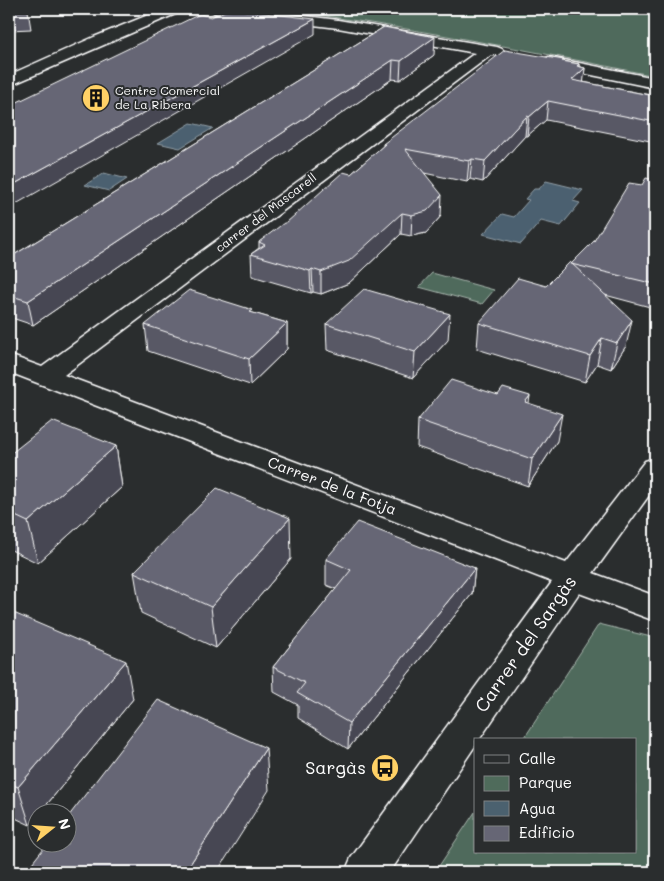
<svg xmlns="http://www.w3.org/2000/svg" width="664" height="881" font-family="Mali,sans-serif">
	<style>
		.green { fill: #4f6b5b; stroke: #a7b5ad }
		.water { fill: #4b616f; stroke: #93a0a9 }
		.lines { fill: none; stroke-linecap: round; stroke-linejoin: round }
		.minor-casing { stroke: #fff; stroke-width: 3 }
		.minor { fill: #2a2d2e; fill-rule: evenodd }
		.wall { fill: #585865; stroke: #fff }
		.shaded-wall { fill: #474752; stroke: #fff }
		.building { fill: #666675; stroke: #fff }
		.labels { text-anchor: middle; stroke-width: 4; stroke-linejoin: round; paint-order: stroke }
		.far-poi-label { font-size: 12px; fill: #fff; stroke: #2a2d2e; text-anchor: start }
		.far-street-label { font-size: 12px; fill: #fff; stroke: #2a2d2e }
		.street-label { font-size: 15px; fill: #fff; stroke: #2a2d2e }
		.near-street-label { font-size: 18px; fill: #fff; stroke: #2a2d2e }
		.near-poi-label { font-size: 18px; fill: #fff; stroke: #2a2d2e; text-anchor: end }
	</style>
	<rect width="100%" height="100%" fill="#2a2d2e"/>
	<filter id="ink" filterUnits="userSpaceOnUse"><feTurbulence type="fractalNoise" baseFrequency=".02" numOctaves="2"/><feDisplacementMap in="SourceGraphic" scale="10" xChannelSelector="R" yChannelSelector="G"/><feConvolveMatrix kernelMatrix="1 2 1 2 8 2 1 2 1" color-interpolation-filters="sRGB"/></filter>
	<g filter="url(#ink)">
		<!-- green -->
		<path class="green" d="M278,9H655V76C530,50 405,27 278,9Z
			M432,273L494,290L482,304L419,287Z
			M599,624L655,638V872H435L475,812V852H635V740H523Z"/>
		<!-- water -->
		<path class="water" d="M191,123L213,128L180,148L158,143Z
			M104,173L127,179L109,191L85,185Z
			M546,181L583,190L573,201L580,203L561,226L541,221L521,244L483,234L502,214L514,217L529,200L525,199L534,189H539Z"/>
		<g class="lines">
			<defs>
				<path id="minor" d="M163,9H182L180,12L9,86V75L94,37Z
					M208,9H248L338,20L497,47L502,49L505,52L502,55H491L64,375L566,563L645,461L655,458V487L593,573L655,596V621L579,593L479,740H475V746L390,872H345L351,858L552,582L9,372V355L42,367L475,53L338,28L215,13Z
					M549,57L655,78V88L543,65L541,62L543,59Z"/>
			</defs>
			<!-- minor casing -->
			<use href="#minor" class="minor-casing"/>
			<!-- minor -->
			<use href="#minor" class="minor"/>
		</g>
		<!-- wall -->
		<path class="wall" d="M9,9L28,11L31,29L9,30Z
			M384,27L434,55L400,80L392,79L33,325L9,317V258Z
			M564,60V61L579,64V67L585,68L583,82L655,96V142L546,120L527,136H525L483,182L470,179L467,182L424,173L441,216L426,233L411,236L401,234L349,283L321,294L313,292L311,293L252,276L251,254L259,248V242L286,223L351,174L383,146V144Z
			M655,180V300L654,299L650,307L605,295L626,346L611,369L597,364L585,382L477,349L479,323L546,286L571,264L594,241L642,185Z
			M253,313L287,323V349L250,385L148,351L145,325Z
			M326,324L448,340L413,378L327,350Z
			M498,395L529,404L557,441L528,486L417,447L418,420Z
			M116,446L122,487L38,563L9,549V455Z
			M291,559L216,648L141,613L134,572Z
			M326,559L475,568L472,594L348,749L298,718V705L274,692L273,667L336,589L326,585Z
			M9,611L133,699L30,825L9,815Z"/>
		<!-- shaded-wall -->
		<path class="shaded-wall" d="M315,19V34L9,208V187Z
			M435,37L434,55L400,80L401,61Z
			M393,60L392,79L33,325L28,301Z
			M579,64L578,75L585,68L583,86L572,80L577,66Z
			M548,101L546,120L527,136L529,117Z
			M527,116L525,136L483,182L485,161Z
			M472,159L470,179L467,182L469,161Z
			M442,195L441,216L426,233L411,236L412,215Z
			M402,213L401,234L349,283L321,294V272Z
			M312,269L313,292L311,293L310,271Z
			M655,284V294L654,299L650,307Z
			M450,314L448,340L413,378L415,352Z
			M632,320L626,346L611,369L617,343Z
			M287,323V349L250,385L249,359Z
			M602,338L597,364L585,382L590,356Z
			M530,396L526,423L525,402Z
			M562,414L557,441L528,486L532,459Z
			M116,446L122,487L38,563L28,522Z
			M290,518L291,559L216,648L211,607Z
			M475,568L472,594L348,749L349,723Z
			M126,661L133,699L39,814H38V816L30,825L18,787Z
			M266,748L269,790L217,872H185Z"/>
		<!-- building -->
		<path class="building" d="M9,9H23L28,11L9,12Z
			M239,10L315,19L9,187V106L200,14L211,17L225,11Z
			M384,27L435,37L401,61L393,60L28,301L9,295V258Z
			M505,50L564,60L562,61L579,64L577,66L585,68L572,80L655,96V122L548,101L529,117L527,116L485,161L472,159L469,161L405,149L442,195L427,211L412,215L402,213L349,261L321,272L312,269L310,271L251,254L265,245L259,242L284,223H286L343,172L351,174L385,144H383Z
			M646,178L655,180V284L571,264L594,241L629,183L642,185Z
			M570,262L632,320L617,343L602,338L590,356L479,323L518,278L546,286Z
			M364,289L450,314L415,352L326,324Z
			M189,290L253,310L250,312L287,323L249,359L145,325Z
			M451,380L498,395L503,388L530,396L525,402L562,414L532,459L418,420Z
			M52,421L116,446L28,522L9,513V455Z
			M217,488L290,518L211,607L134,572Z
			M357,522L475,568L349,723L297,693L305,683L273,667L351,570L326,559Z
			M9,611L126,661L18,787L9,783Z
			M158,700L266,748L185,872H25L47,844H68V817Z"/>
	</g>
	<!-- icons -->
	<defs>
		<symbol id="building-disc" viewBox="-11 -11 22 22"><circle r="9.5" fill="#ffd166" stroke="#2a2d2e"/><path d="M-4-6H4V6H1V3H-1V6H-4ZM-2.5-4.3h1.7v1.8h-1.7ZM.8-4.3h1.7v1.8H.8ZM-2.5-1h1.7V.8h-1.7ZM.8-1h1.7V.8H.8Z" fill="#111"/></symbol>
		<symbol id="bus-disc" viewBox="-11 -11 22 22"><circle r="9.5" fill="#ffd166" stroke="#2a2d2e"/><path d="M-5-6H5V4H4V6H2V4H-2V6H-4V4H-5ZM-3.5-4V0h7V-4ZM-3.5 1.2v1.5H-2V1.2ZM2 1.2v1.5H3.5V1.2Z" fill="#111"/></symbol>
	</defs>
	<g fill-rule="evenodd">
		<use href="#building-disc" x="80" y="82" width="32" height="32"/>
		<use href="#bus-disc" x="369" y="752" width="32" height="32"/>
	</g>
	<g class="labels">
		<!-- far-poi labels -->
		<g class="far-poi-label">
			<text x="115" y="95">Centre Comercial<tspan x="115" dy="14">de La Ribera</tspan></text>
		</g>
		<!-- far-street labels -->
		<g class="far-street-label">
			<text transform="translate(266 213) rotate(-37)" y="4">carrer del Mascarell</text>
		</g>
		<!-- street labels -->
		<g class="street-label">
			<text transform="translate(332 486) rotate(21)" y="5">Carrer de la Fotja</text>
		</g>
		<!-- near-street labels -->
		<g class="near-street-label">
			<text transform="translate(526 644) rotate(-55)" y="6">Carrer del Sargàs</text>
		</g>
		<!-- near-poi labels -->
		<g class="near-poi-label">
			<text x="366" y="774">Sargàs</text>
		</g>
	</g>
	<!-- margin -->
	<rect width="664" height="881" fill="none" stroke="#2a2d2e" stroke-width="30"/>
	<rect x="15" y="15" width="634" height="851" fill="none" stroke="#fff" stroke-width="2" filter="url(#ink)"/>
	<!-- legend -->
	<rect x="474" y="738" width="162" height="115" fill="#2a2d2e" stroke="#7f8182"/>
	<rect x="484" y="755" width="25" height="8" fill="#2a2d2e" stroke="#7f8182"/>
	<text x="519" y="764" font-size="15" fill="#ffffff">Calle</text>
	<rect x="484" y="776" width="25" height="15" fill="#4f6b5b" stroke="#7f8182"/>
	<text x="519" y="788" font-size="15" fill="#ffffff">Parque</text>
	<rect x="484" y="801" width="25" height="15" fill="#4b616f" stroke="#7f8182"/>
	<text x="519" y="814" font-size="15" fill="#ffffff">Agua</text>
	<rect x="484" y="826" width="25" height="15" fill="#666675" stroke="#7f8182"/>
	<text x="519" y="838" font-size="15" fill="#ffffff">Edificio</text>
	<!-- north arrow -->
	<g transform="translate(52 828) rotate(73)"><circle r="24" fill="#2a2d2e" stroke="#7f8182"/>
	<path d="M0-4L9 19L0 12L-9 19Z" fill="#ffd166"/>
	<text y="-8" font-size="14" font-weight="bold" text-anchor="middle" fill="#ffffff">N</text>
	</g>
</svg>
